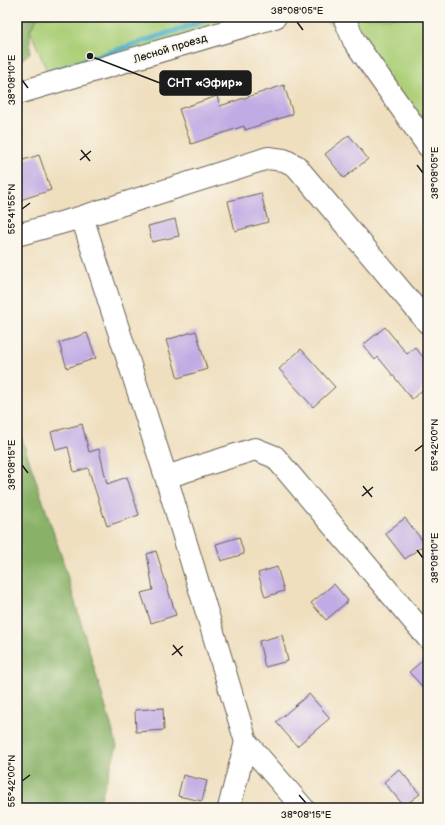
<svg xmlns="http://www.w3.org/2000/svg" width="445" height="825" font-family="'Balsamiq Sans',sans-serif">
	<style>
		.green { fill: #accf78; stroke: #64764a }
		.forest { fill: #89b268; stroke: #526742 }
		.lines { fill: none; stroke-linecap: round; stroke-linejoin: round }
		.stream { stroke: #47aec6; stroke-width: 5.5 }
		.building { fill: #c1abe4 }
		.minor-casing { stroke: #666055; stroke-width: 24 }
		.minor { stroke: #fff; stroke-width: 22 }
		.ticks { fill: none; stroke: #1c1c1c; stroke-width: 1.5 }
		.labels { text-anchor: middle; stroke-width: 4; stroke-linejoin: round; paint-order: stroke }
		.street-label { font-size: 11px; fill: #1c1c1c; stroke: #fbf7ec }
		.leader { fill: none; stroke: #1c1c1c; stroke-width: 1.5 }
		.callout-dot { fill: #1c1c1c; stroke: #fbf7ec; stroke-width: 1.5 }
		.callout { fill: #1c1c1c; stroke: #1c1c1c; stroke-width: 1.5 }
		.callout-label { font-size: 12px; text-anchor: middle; font-weight: bold; fill: #fff }
		.neatline { fill: none; stroke: #1c1c1c; stroke-width: 1.5 }
		.ticks-label { font-size: 10px; text-anchor: middle; fill: #1c1c1c }
	</style>
	<rect width="100%" height="100%" fill="#fbf7ec"/>
	<filter id="ink" filterUnits="userSpaceOnUse"><feTurbulence type="fractalNoise" baseFrequency=".025" numOctaves="2"/><feDisplacementMap in="SourceGraphic" scale="8" xChannelSelector="R" yChannelSelector="G"/><feConvolveMatrix kernelMatrix="1 2 1 2 8 2 1 2 1" color-interpolation-filters="sRGB"/></filter>
	<filter id="wash" filterUnits="userSpaceOnUse"><feTurbulence type="fractalNoise" baseFrequency=".012" numOctaves="4" result="noise"/><feDisplacementMap in="SourceGraphic" scale="16" xChannelSelector="R" yChannelSelector="G"/><feGaussianBlur stdDeviation="0.9" result="paint"/><feColorMatrix in="noise" values="0 0 0 0 0 0 0 0 0 0 0 0 0 0 0 0 0 1.4 0 .05"/><feComposite in="paint" operator="in"/></filter>
	<g filter="url(#wash)">
		<rect width="100%" height="100%" fill="#efdfbf"/>
		<!-- green -->
		<path class="green" d="M38,17H268L52,83L30,30Z
			M320,17H428V146L354,41Z"/>
		<!-- forest -->
		<path class="forest" d="M17,17H38L30,30V53L17,63Z
			M17,424L62,558L117,746L98,808H17Z"/>
		<g class="lines">
			<!-- stream -->
			<path class="stream" d="M51,72L216,17"/>
		</g>
		<g id="blocks">
			<!-- building -->
			<path class="building" d="M284,85L293,114L245,130L244,126L191,144L179,109L217,96L220,106Z
				M349,135L368,159L344,178L325,154Z
				M39,155L51,190L17,201V162Z
				M261,193L268,222L235,231L228,201Z
				M175,219L179,236L152,242L148,226Z
				M385,327L407,354L415,347L428,363V385L412,399L378,357L375,360L363,345Z
				M196,331L207,369L178,378L166,340Z
				M87,333L96,358L67,368L59,343Z
				M301,349L335,387L313,407L279,369Z
				M82,424L89,452L99,449L107,484L127,477L139,515L107,526L88,468L74,472L68,447L56,450L51,432Z
				M405,518L425,544L405,559L385,533Z
				M239,537L244,554L221,561L216,544Z
				M156,551L176,615L151,623L141,593L153,590L147,554Z
				M277,567L284,591L265,597L258,573Z
				M334,584L348,601L326,620L311,603Z
				M282,635L288,661L265,667L259,641Z
				M428,656V693L409,672Z
				M309,694L330,718L297,746L276,722Z
				M163,708L164,730L136,732L135,710Z
				M399,769L420,794L404,806L384,782Z
				M183,775L207,781L202,801L178,796Z"/>
		</g>
	</g>
	<g filter="url(#ink)">
		<use href="#blocks" fill-opacity="0" stroke="#666055" stroke-width="1"/>
		<g class="lines">
			<defs>
				<path id="minor" d="M344,17L354,41L428,146
					M18,93L275,17
					M82,217L166,477L246,742L229,808
					M17,235L82,217L268,158L284,160L296,166L428,323
					M166,477L255,449L275,457L428,638
					M246,742L303,808"/>
			</defs>
			<!-- minor casing -->
			<use href="#minor" class="minor-casing"/>
			<!-- minor -->
			<use href="#minor" class="minor"/>
		</g>
	</g>
	<!-- ticks -->
	<path class="ticks" d="M297,22L303,30M22,80L28,88M81,150L90,161M80,160L91,151M417,165L423,173M22,209L30,203M415,451L423,445M22,465L28,473M363,486L372,497M362,496L373,487M417,550L423,558M173,645L182,656M172,655L183,646M22,781L30,775M299,795L306,803"/>
	<g class="labels">
		<!-- street labels -->
		<g class="street-label">
			<text transform="translate(170 48) rotate(-17)" y="4">Лесной проезд</text>
		</g>
	</g>
	<!-- callouts -->
	<path class="leader" d="M90 56L160 83"/>
	<circle class="callout-dot" cx="90" cy="56" r="4"/>
	<rect class="callout" x="160" y="71" width="91" height="24" rx="4"/>
	<g class="callout-label">
		<text x="205" y="87">СНТ «Эфир»</text>
	</g>
	<!-- margin -->
	<rect width="445" height="825" fill="none" stroke="#fbf7ec" stroke-width="44"/>
	<rect x="22" y="22" width="401" height="781" class="neatline"/>
	<g class="ticks-label">
		<text x="297" y="14">38°08'05"E</text>
		<text transform="translate(11 80) rotate(-90)" y="4">38°08'10"E</text>
		<text transform="translate(434 173) rotate(-90)" y="4">38°08'05"E</text>
		<text transform="translate(11 209) rotate(-90)" y="4">55°41'55"N</text>
		<text transform="translate(434 445) rotate(-90)" y="4">55°42'00"N</text>
		<text transform="translate(11 465) rotate(-90)" y="4">38°08'15"E</text>
		<text transform="translate(434 558) rotate(-90)" y="4">38°08'10"E</text>
		<text transform="translate(11 781) rotate(-90)" y="4">55°42'00"N</text>
		<text x="306" y="818">38°08'15"E</text>
	</g>
</svg>
